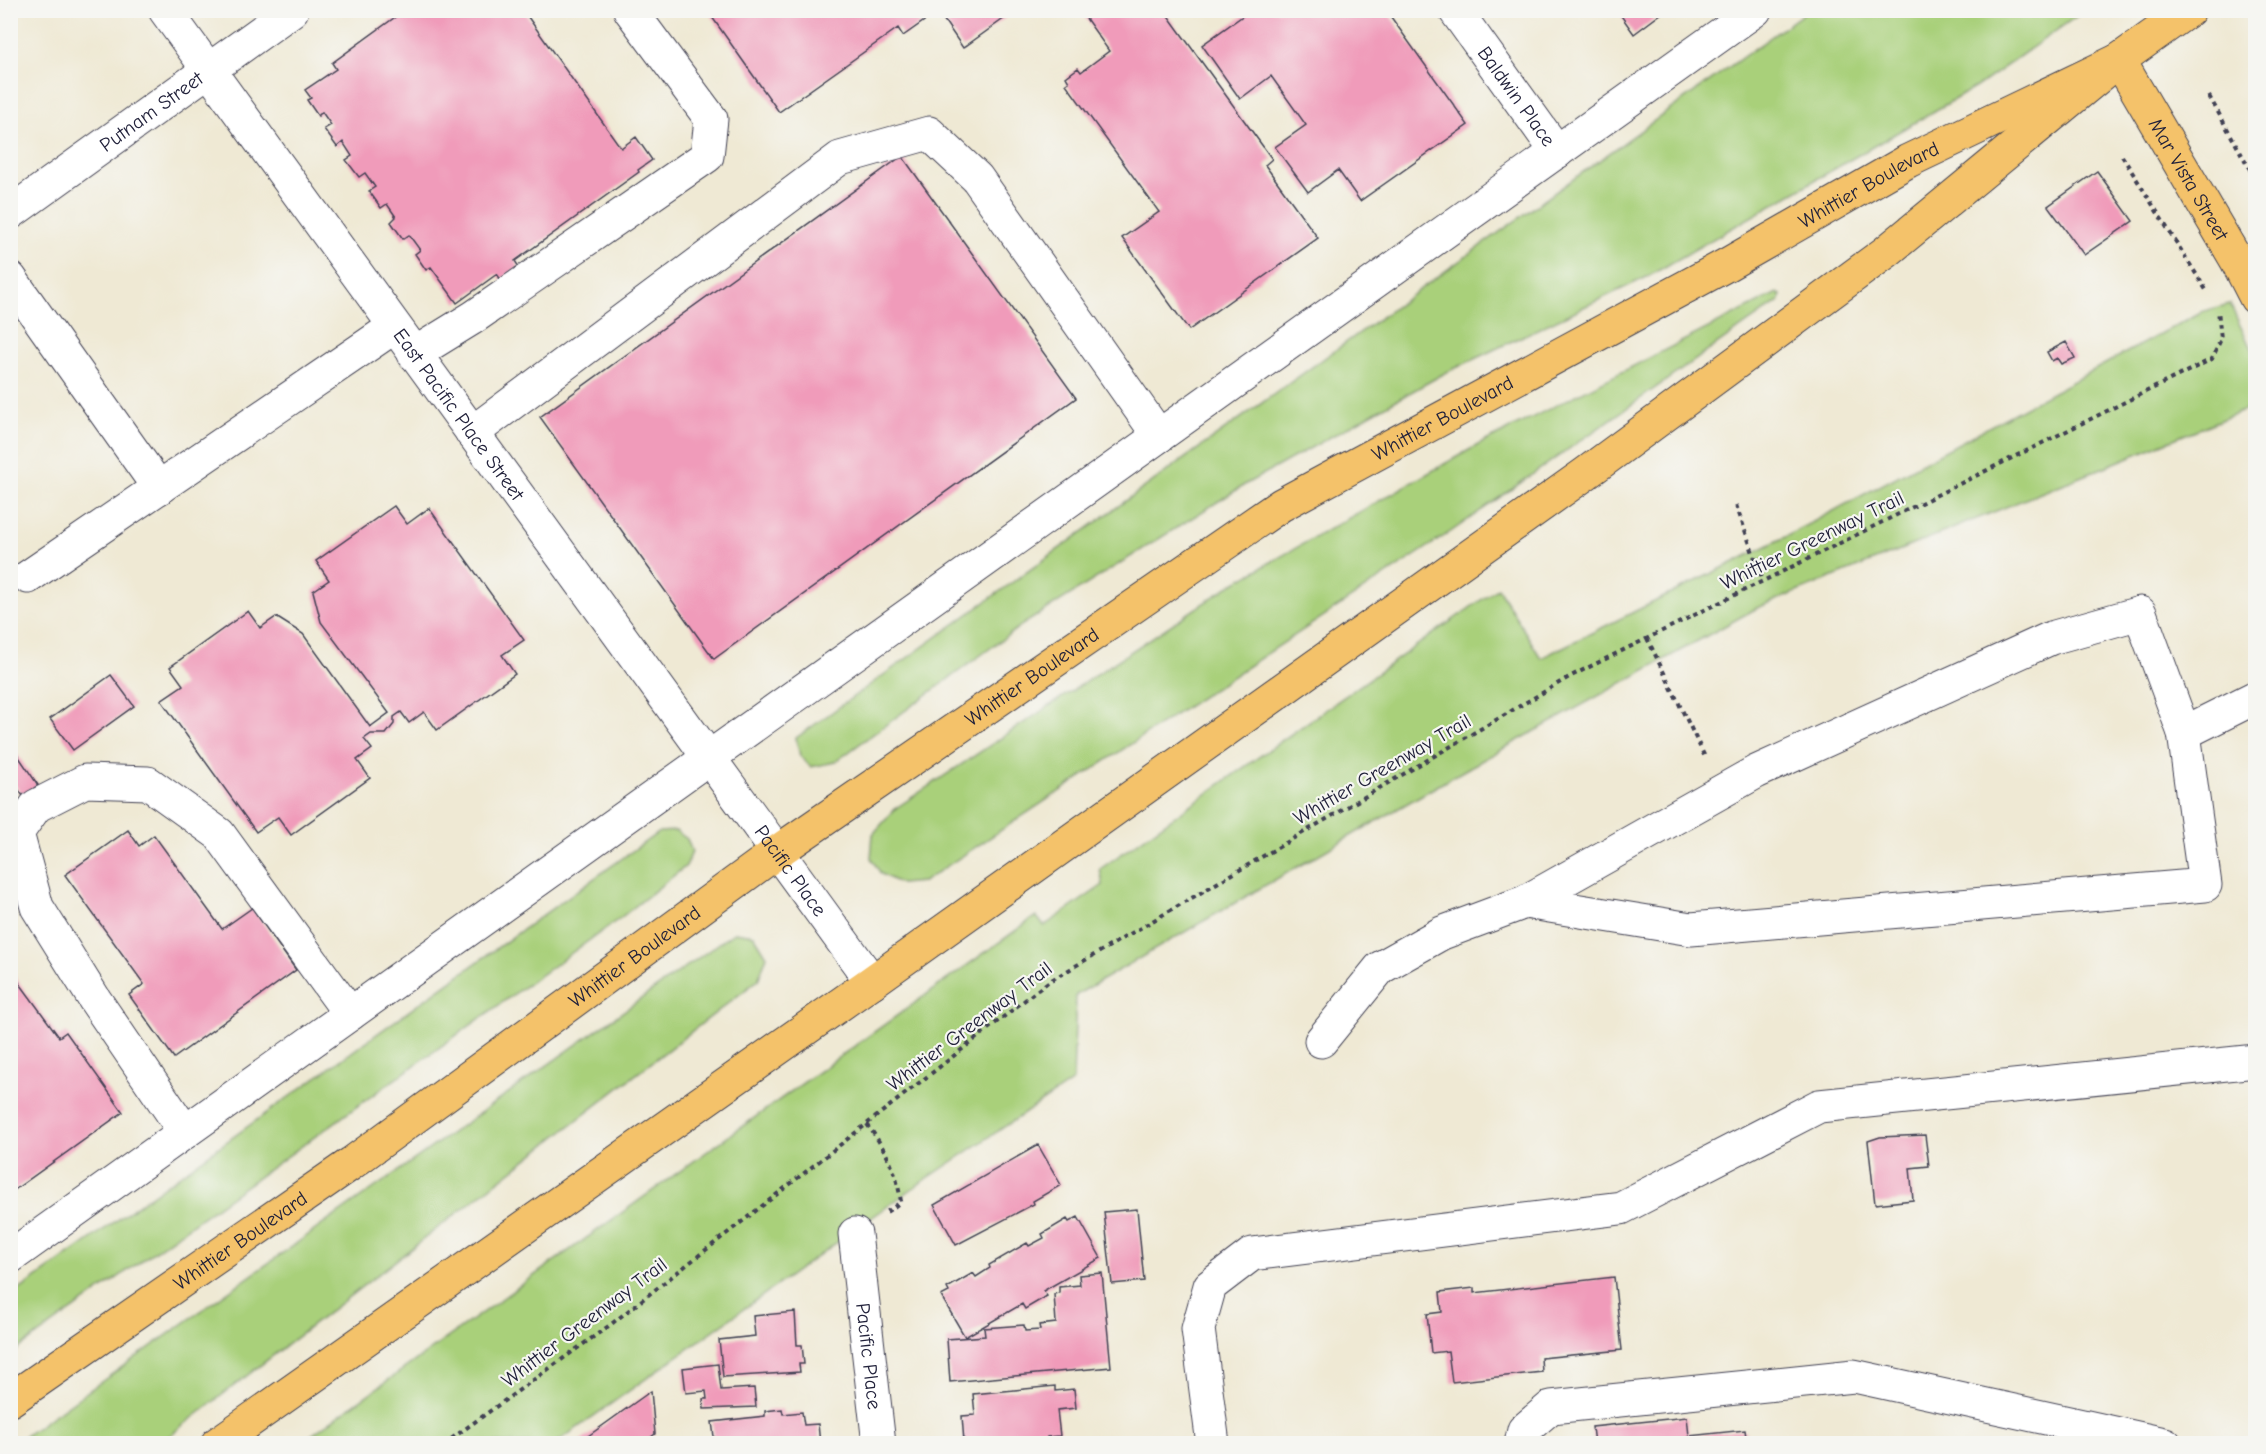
<svg xmlns="http://www.w3.org/2000/svg" width="2266" height="1454" font-family="'Comic Neue',sans-serif">
	<style>
		.green { fill: #a9d07a; stroke: #66795a; stroke-width: 1.5 }
		.building { fill: #f09bba }
		.lines { fill: none; stroke-linecap: round; stroke-linejoin: round }
		.minor-casing { stroke: #414052; stroke-width: 35 }
		.major-casing { stroke: #414052; stroke-width: 35 }
		.path { stroke: #414052; stroke-width: 4; stroke-dasharray: 4.5 4.5; stroke-linecap: butt }
		.minor { stroke: #fff; stroke-width: 33 }
		.major { stroke: #f4c26a; stroke-width: 33 }
		.labels { text-anchor: middle; stroke-width: 4.5; stroke-linejoin: round; paint-order: stroke }
		.street-label { font-size: 20px; fill: #22223b; stroke: #f6f6f2 }
	</style>
	<rect width="100%" height="100%" fill="#f6f6f2"/>
	<filter id="ink" filterUnits="userSpaceOnUse"><feTurbulence type="fractalNoise" baseFrequency=".0167" numOctaves="2"/><feDisplacementMap in="SourceGraphic" scale="12" xChannelSelector="R" yChannelSelector="G"/><feConvolveMatrix kernelMatrix="1 2 1 2 8 2 1 2 1" color-interpolation-filters="sRGB"/></filter>
	<filter id="wash" filterUnits="userSpaceOnUse"><feTurbulence type="fractalNoise" baseFrequency=".008" numOctaves="4" result="noise"/><feDisplacementMap in="SourceGraphic" scale="24" xChannelSelector="R" yChannelSelector="G"/><feGaussianBlur stdDeviation="1.35" result="paint"/><feColorMatrix in="noise" values="0 0 0 0 0 0 0 0 0 0 0 0 0 0 0 0 0 1.4 0 .05"/><feComposite in="paint" operator="in"/></filter>
	<g filter="url(#wash)">
		<rect width="100%" height="100%" fill="#efe9d4"/>
		<!-- green -->
		<path class="green" d="M1807,11H2084L1976,87L1649,276L1445,373L1246,484L1022,625L835,762L811,767L800,756L796,738Z
			M1777,293L1781,295L1779,301L1452,531L923,882L901,884L881,874L871,858L873,834L896,808L1234,583L1478,445Z
			M2230,304L2254,355L2255,400L2245,410L1757,608L1463,771L1076,995L1073,1081L916,1186L556,1443L299,1444L1036,916L1044,926L1103,885L1100,869L1498,588L1541,658L1789,535L2201,312Z
			M676,831L687,839L692,852L686,866L619,919L11,1354V1296L659,832Z
			M735,932L754,935L767,956L758,980L164,1440L159,1444L15,1443Z"/>
		<g id="blocks">
			<!-- building -->
			<path class="building" d="M405,10H523L621,148L636,137L652,160L638,170L639,172L515,261L519,267L501,280L497,274L457,303L431,267L426,270L415,254L420,250L409,235L403,239L391,222L396,217L387,204L381,208L369,191L375,187L365,173L359,177L346,160L352,156L343,142L337,147L324,129L331,125L322,112L318,116L307,100L311,98L305,90L336,69L332,63Z
				M707,10H931L934,14L903,36L898,28L779,112Z
				M937,10H1016L963,48Z
				M1080,10H1164L1272,159L1265,165L1318,238L1189,330L1122,238L1159,212L1066,84L1069,82L1066,77L1078,68L1081,72L1109,51Z
				M1251,10H1386L1468,125L1360,201L1338,170L1308,192L1275,147L1306,125L1271,76L1240,99L1202,45Z
				M1617,10H1666L1634,34Z
				M902,156L1076,398L714,659L540,417Z
				M2097,171L2133,221L2084,255L2048,206Z
				M2066,342L2075,358L2061,364L2057,358L2052,361L2047,352Z
				M394,506L407,524L429,508L524,640L502,655L515,674L437,730L424,712L409,723L401,712L394,717V724L386,734H371L364,739L372,749L357,760L370,778L291,835L278,817L256,832L161,700L183,685L170,667L248,611L260,628L276,617L303,634L370,727L389,713L321,622L313,591L329,580L316,561Z
				M111,675L134,706L73,750L50,719Z
				M10,744L38,785L23,796L10,778Z
				M128,830L139,846L154,835L222,929L252,908L296,970L174,1058L129,995L144,984L65,875Z
				M10,970L59,1037L66,1032L123,1112L10,1193Z
				M1925,1135L1929,1166L1910,1168L1913,1200L1875,1204L1868,1141L1880,1137Z
				M1038,1145L1061,1185L1033,1201L1034,1204L956,1245L934,1205Z
				M1137,1209L1144,1281L1112,1284L1104,1212Z
				M1078,1217L1101,1258L1043,1291L1047,1296L1025,1309L1022,1304L965,1337L941,1296L949,1292L947,1288L973,1273L976,1277L990,1268L989,1265L1027,1243L1029,1246L1044,1238L1042,1234L1067,1219L1069,1222Z
				M1102,1273L1111,1367L950,1382L947,1339L985,1336L984,1328L1024,1325L1025,1331L1040,1330L1039,1325L1056,1323L1054,1294L1059,1293V1287L1080,1285L1079,1275Z
				M1614,1277L1622,1350L1541,1358L1542,1372L1452,1382L1448,1351L1431,1353L1427,1314L1442,1312L1440,1292L1474,1288V1293Z
				M795,1312L797,1345H802L804,1364H799L800,1372L723,1377L719,1340L755,1336L753,1316Z
				M718,1364L721,1390L754,1388L756,1407L704,1409L703,1399H707L706,1391L686,1393L683,1368Z
				M1055,1386V1391L1074,1389L1076,1408L1057,1410L1060,1436L1047,1437L1045,1444L964,1442L962,1416L975,1415L973,1394Z
				M651,1391L655,1434L642,1444H577Z
				M782,1409L783,1414L802,1412L804,1425L818,1424L820,1444H715L712,1422L765,1416V1411Z
				M1687,1417L1689,1436L1745,1430L1747,1444H1594L1592,1427Z
				M1107,1438V1444H1068V1442Z"/>
		</g>
	</g>
	<g filter="url(#ink)">
		<use href="#blocks" fill-opacity="0" stroke="#414052" stroke-width="1.5"/>
		<g class="lines">
			<defs>
				<g id="minor">
					<path id="s1" d="M165,10L872,982"/>
					<path id="s2" d="M1455,10L1557,152"/>
					<path id="s3" d="M10,213L292,10"/>
					<path d="M10,278L159,488"/>
					<path d="M414,354L474,317L707,156L711,119L630,10"/>
					<path d="M472,433L840,158L929,133L977,178L1159,436"/>
					<path d="M28,577L394,327"/>
					<path d="M2184,733L2256,697"/>
					<path d="M1321,1041L1380,968L1442,933L1525,902L1691,929L2205,885L2184,733L2140,613L2051,638L1756,772L1525,902"/>
					<path d="M185,1132L95,1000L37,907L17,833L36,806L85,781L148,783L219,834L350,1014"/>
					<path id="s4" d="M855,1234L879,1444"/>
					<path d="M10,1257L1755,10"/>
					<path d="M1213,1444L1198,1329L1210,1286L1252,1254L1621,1208L1819,1106L2256,1061"/>
					<path d="M1521,1444L1524,1430L1551,1407L1854,1376L2165,1444"/>
				</g>
				<g id="major">
					<path id="s5" d="M2119,60L2237,261L2256,298"/>
					<path id="s6" d="M10,1400L352,1163L777,852L1281,505L1728,264L1908,161L2119,60"/>
					<path d="M217,1444L872,982L1585,474L1886,252L2119,60L2189,10"/>
				</g>
			</defs>
			<!-- minor casing -->
			<use href="#minor" class="minor-casing"/>
			<!-- major casing -->
			<use href="#major" class="major-casing"/>
			<!-- path -->
			<path class="path" d="M2209,96L2256,180
				M2122,156L2208,293
				M1736,505L1763,581
				M1647,638L1706,759
				M867,1124C886,1151 896,1168 901,1202L885,1213
				M444,1444L610,1325L1048,982L1571,676L2212,359L2221,339L2218,310"/>
			<!-- minor -->
			<use href="#minor" class="minor"/>
			<!-- major -->
			<use href="#major" class="major"/>
		</g>
	</g>
	<g class="labels">
		<!-- street labels -->
		<g class="street-label">
			<text dy="7" stroke="none"><textPath href="#s2" startOffset="106">Baldwin Place</textPath></text>
			<text dy="7" stroke="none"><textPath href="#s3" startOffset="174">Putnam Street</textPath></text>
			<text dy="7" stroke="none"><textPath href="#s5" startOffset="138">Mar Vista Street</textPath></text>
			<text dy="7" stroke="none"><textPath href="#s6" startOffset="2224">Whittier Boulevard</textPath></text>
			<text dy="7" stroke="none"><textPath href="#s1" startOffset="500">East Pacific Place Street</textPath></text>
			<text dy="7" stroke="none"><textPath href="#s6" startOffset="1738">Whittier Boulevard</textPath></text>
			<text transform="translate(1812 540) rotate(-26)" y="7">Whittier Greenway Trail</text>
			<text dy="7" stroke="none"><textPath href="#s6" startOffset="1252">Whittier Boulevard</textPath></text>
			<text transform="translate(1382 769) rotate(-30)" y="7">Whittier Greenway Trail</text>
			<text dy="7" stroke="none"><textPath href="#s1" startOffset="1064">Pacific Place</textPath></text>
			<text dy="7" stroke="none"><textPath href="#s6" startOffset="766">Whittier Boulevard</textPath></text>
			<text transform="translate(969 1026) rotate(-37)" y="7">Whittier Greenway Trail</text>
			<text dy="7" stroke="none"><textPath href="#s6" startOffset="280">Whittier Boulevard</textPath></text>
			<text transform="translate(584 1322) rotate(-37)" y="7">Whittier Greenway Trail</text>
			<text dy="7" stroke="none"><textPath href="#s4" startOffset="123">Pacific Place</textPath></text>
		</g>
	</g>
	<!-- margin -->
	<rect width="2266" height="1454" fill="none" stroke="#f6f6f2" stroke-width="36"/>
</svg>
